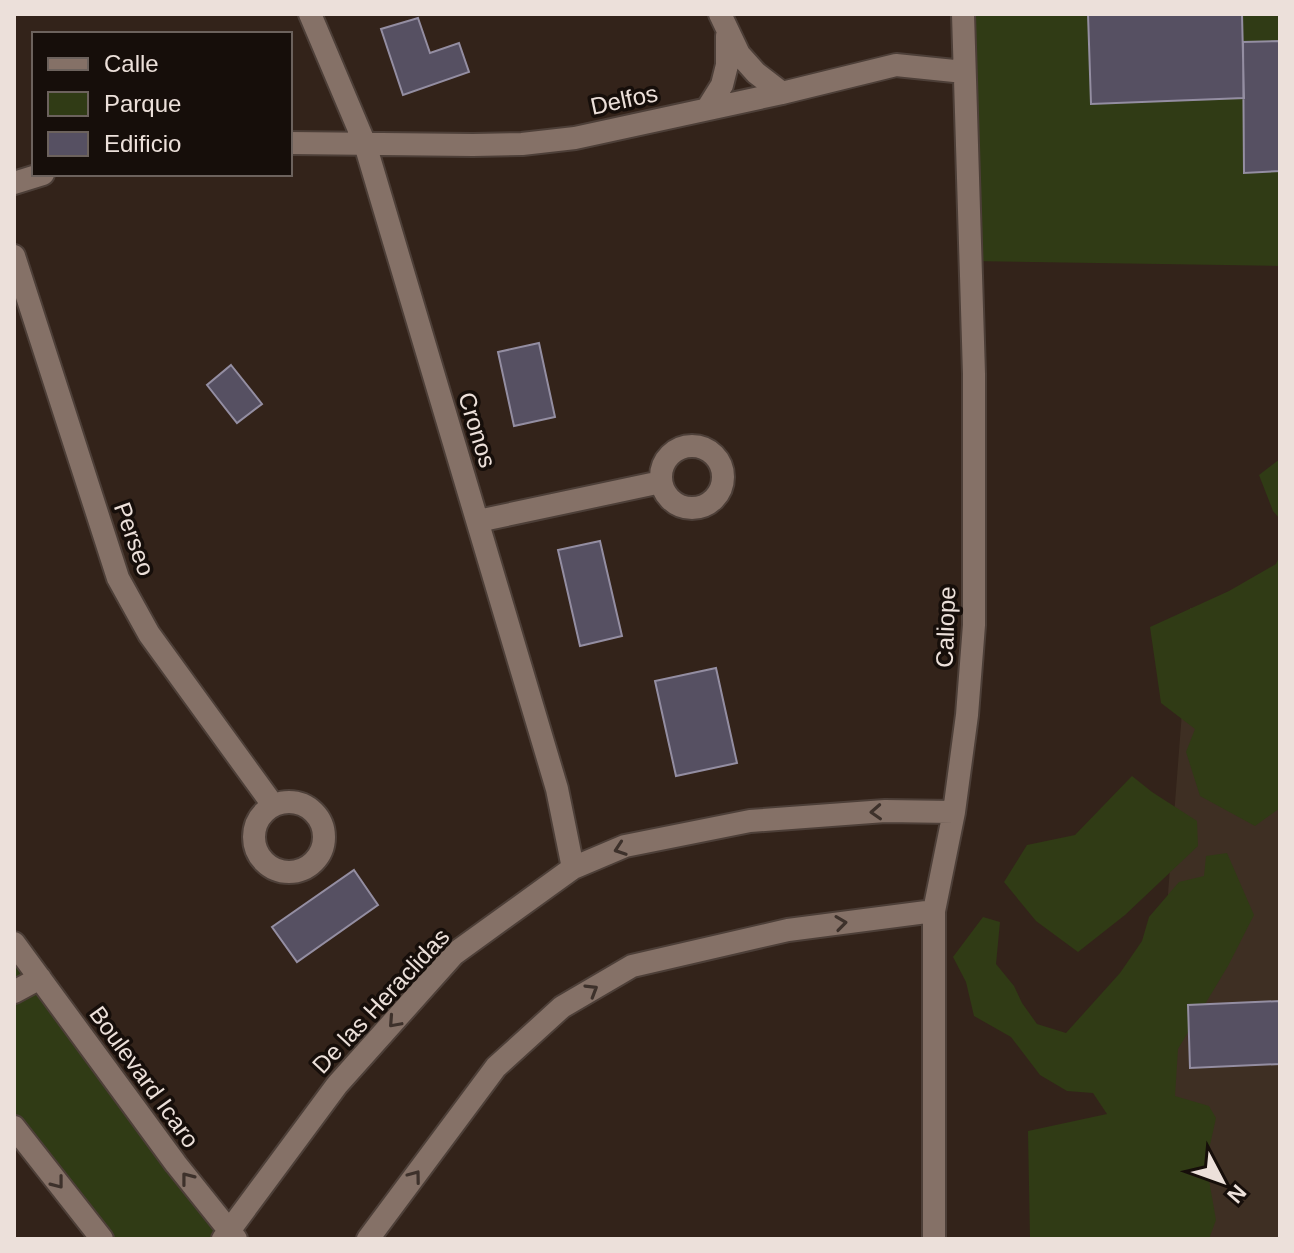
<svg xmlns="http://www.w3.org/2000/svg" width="1294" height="1253" font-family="Arial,sans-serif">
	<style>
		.education { fill: #3e2f23 }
		.green { fill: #303b15 }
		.building { fill: #565062; stroke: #948ea2; stroke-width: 2 }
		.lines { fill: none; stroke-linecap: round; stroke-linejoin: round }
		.minor-casing { stroke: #4d3f38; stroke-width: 26 }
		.minor { stroke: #857167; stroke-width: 22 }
		.oneway { stroke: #3d312b }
		.labels { text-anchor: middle; stroke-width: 7; stroke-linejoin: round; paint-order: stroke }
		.street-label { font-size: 24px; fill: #ece0da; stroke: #160e0a }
	</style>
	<rect width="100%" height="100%" fill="#33231a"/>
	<!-- education -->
	<path class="education" d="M1190,608L1280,610V1239H1146L1154,1076Z"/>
	<!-- green -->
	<path class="green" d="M964,14H1280V266L970,261Z
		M1280,459V519L1273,511L1259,475Z
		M1280,555V808L1255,826L1200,796L1186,752L1195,729L1161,703L1150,627L1229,591L1276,564Z
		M1132,776L1152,792L1197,821L1198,846L1125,915L1078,952L1036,921L1004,882L1027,845L1075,835Z
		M1227,853L1254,915L1228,966L1178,1049L1175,1096L1209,1106L1216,1118L1206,1163L1216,1220L1209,1239H1030L1028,1131L1107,1114L1093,1093L1067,1091L1040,1075L1011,1037L974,1016L966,982L953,957L983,917L1000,922L996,964L1014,986L1022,1003L1037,1024L1066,1033L1120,973L1142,941L1149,917L1179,882L1204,876L1206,856Z
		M14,940L236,1239H102L14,1127Z"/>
	<!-- building -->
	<path class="building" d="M1088,14H1242L1244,98L1091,104Z
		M418,18L430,53L459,43L469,72L403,95L381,29Z
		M1280,41V171L1244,173L1243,42Z
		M539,343L555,417L514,426L498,352Z
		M231,365L262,404L237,423L207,385Z
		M600,541L622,636L580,646L558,550Z
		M716,668L737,763L676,776L655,681Z
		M354,870L378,905L297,962L272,927Z
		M1280,1001V1064L1190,1068L1188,1005Z"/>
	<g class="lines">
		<defs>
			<path id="minor" d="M310,14L365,144L557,789L573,868
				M720,14L739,54L756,73L782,93
				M707,109L722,85L727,65V36
				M290,143L473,145L522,144L575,138L782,93L896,65L964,72
				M14,183L43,174
				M14,256L118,578L149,634L273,805
				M661 477a31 31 0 1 1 62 0a31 31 0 1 1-62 0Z
				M478,521L661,482
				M254 837a35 35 0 1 1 70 0a35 35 0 1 1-70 0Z
				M14,943L176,1164L236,1239
				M14,992L40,978
				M14,1127L102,1239
				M223,1239L337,1085L454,954L573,868L625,846L750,821L885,811L954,812
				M368,1239L496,1067L562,1007L632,966L788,930L934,911
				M934,1239V911L954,812L967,715L974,625V374L963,14"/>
		</defs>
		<!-- minor casing -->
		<use href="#minor" class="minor-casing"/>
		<!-- minor -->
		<use href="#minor" class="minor"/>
	</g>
	<!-- one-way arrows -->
	<defs><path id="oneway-chevron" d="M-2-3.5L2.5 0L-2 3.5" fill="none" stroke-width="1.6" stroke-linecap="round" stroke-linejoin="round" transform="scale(2)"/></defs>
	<g class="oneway">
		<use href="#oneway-chevron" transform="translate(876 812) rotate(177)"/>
		<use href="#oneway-chevron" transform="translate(620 849) rotate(161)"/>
		<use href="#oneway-chevron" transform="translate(841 923) rotate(-8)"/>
		<use href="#oneway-chevron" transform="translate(592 990) rotate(-31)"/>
		<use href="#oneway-chevron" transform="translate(394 1022) rotate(132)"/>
		<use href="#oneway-chevron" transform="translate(415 1176) rotate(-53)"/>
		<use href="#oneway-chevron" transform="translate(187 1178) rotate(-128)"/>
		<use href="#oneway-chevron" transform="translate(58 1183) rotate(52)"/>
	</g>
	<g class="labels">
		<!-- street labels -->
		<g class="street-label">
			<text transform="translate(624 100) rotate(-12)" y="8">Delfos</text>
			<text transform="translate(477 430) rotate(73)" y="8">Cronos</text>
			<text transform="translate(134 539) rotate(70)" y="8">Perseo</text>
			<text transform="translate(946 627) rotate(-88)" y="8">Caliope</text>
			<text transform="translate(381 1001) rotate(-47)" y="8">De las Heraclidas</text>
			<text transform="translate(144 1077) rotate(54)" y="8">Boulevard Icaro</text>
		</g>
	</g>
	<!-- border -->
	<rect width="1294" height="1253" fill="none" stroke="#ece0da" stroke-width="32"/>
	<!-- legend -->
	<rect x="32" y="32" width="260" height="144" fill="#160e0a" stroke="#6c625d" stroke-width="2"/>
	<rect x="48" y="58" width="40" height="12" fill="#857167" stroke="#6c625d" stroke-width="2"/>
	<text x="104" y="72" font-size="24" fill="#ece0da">Calle</text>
	<rect x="48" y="92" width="40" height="24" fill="#303b15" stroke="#6c625d" stroke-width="2"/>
	<text x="104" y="112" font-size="24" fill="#ece0da">Parque</text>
	<rect x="48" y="132" width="40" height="24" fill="#565062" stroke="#6c625d" stroke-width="2"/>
	<text x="104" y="152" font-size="24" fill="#ece0da">Edificio</text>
	<!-- north arrow -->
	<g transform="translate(1222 1181) rotate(131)" stroke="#160e0a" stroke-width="6" paint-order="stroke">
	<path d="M0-6L14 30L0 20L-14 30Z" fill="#ece0da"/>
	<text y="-12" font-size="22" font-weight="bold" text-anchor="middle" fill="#ece0da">N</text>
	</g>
</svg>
